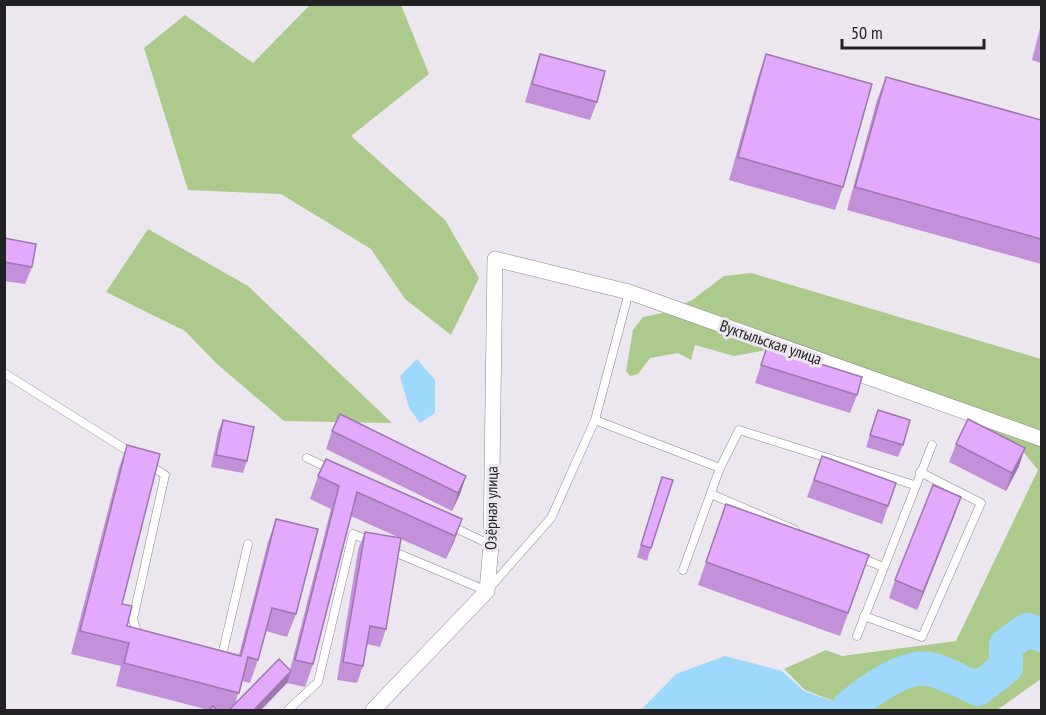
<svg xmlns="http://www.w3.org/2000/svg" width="1046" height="715" font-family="'PT Sans Narrow',sans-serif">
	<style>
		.green { fill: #abca8c }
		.water { fill: #9ed9fb }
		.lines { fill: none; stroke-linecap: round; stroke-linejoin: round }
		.river { stroke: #9ed9fb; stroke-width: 34 }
		.service-casing { stroke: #8c878e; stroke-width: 9 }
		.minor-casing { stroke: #8c878e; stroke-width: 16 }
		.service { stroke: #fff; stroke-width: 8 }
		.minor { stroke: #fff; stroke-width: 15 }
		.wall { fill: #c291d9 }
		.shaded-wall { fill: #9e76b0 }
		.building { fill: #e2a9fc; stroke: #9e76b0; stroke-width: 1.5 }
		.labels { text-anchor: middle; stroke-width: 6; stroke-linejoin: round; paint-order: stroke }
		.street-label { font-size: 16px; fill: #222123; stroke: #ece7ee }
	</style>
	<rect width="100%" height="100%" fill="#ece7ee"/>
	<!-- green -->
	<path class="green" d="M310,5H401L429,74L351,136L445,220L479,278L451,335L405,299L371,249L281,194L188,190L144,48L185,15L253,63Z
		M148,229L248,286L392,423L284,421L217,364L185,331L106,292Z
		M751,273L1041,359V679L997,710H849V707L805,690L784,669L826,650L842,656L956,641L1038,470L1025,454L981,423L766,350L734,356L695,345L691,360L678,353L650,358L638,374L630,376L626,371L633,330L643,317L667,312L692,300L724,276Z"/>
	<!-- water -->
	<path class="water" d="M417,359L435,380V413L420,423L409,408L400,376Z
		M725,656L782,671L804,691L849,707L847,710H641L676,674Z"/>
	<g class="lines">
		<!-- river -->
		<path class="river" d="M849,707C868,692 903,665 929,669C945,672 963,683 978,689L1006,667V645L1027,630L1042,635"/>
		<defs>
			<path id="service" d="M4,373L133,454
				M595,420L720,468
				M307,458L330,469
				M711,494L795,530
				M449,525L491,545
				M392,551L487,591L551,518L595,420L629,292
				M859,557L883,567
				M683,570L720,468L739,430L914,485
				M864,616L922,637L981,503L920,472
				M138,636L133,619L165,475L148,464
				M857,636L932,445
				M221,660L248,544
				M288,710L318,682L353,534L370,541"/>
			<path id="minor" d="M373,710L487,591L491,545L495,259L629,292L1042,439"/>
		</defs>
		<!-- service casing -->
		<use href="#service" class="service-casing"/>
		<!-- minor casing -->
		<use href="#minor" class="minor-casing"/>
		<!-- service -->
		<use href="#service" class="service"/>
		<!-- minor -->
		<use href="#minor" class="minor"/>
	</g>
	<!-- wall -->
	<path class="wall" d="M1041,24V63L1032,60Z
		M540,54L597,102L590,120L525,102L534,72Z
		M766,54L843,187L835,210L729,180L758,77Z
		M886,77L1041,120V264L847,210L877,100Z
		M4,238L32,267L25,284L4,281Z
		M767,347L857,395L850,413L755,383Z
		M878,410L903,445L898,457L866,447Z
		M223,420L247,461L243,473L211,467L218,432Z
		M332,431L466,476L460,494L452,511L326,449Z
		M956,444L1019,466L1006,491L949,462Z
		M127,445L122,604L127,626L239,655L268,542L276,519L296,614L287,637L266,631L258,660L250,683L242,681L235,704L290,670L331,509L310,499L318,476L462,519L446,559L401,539L386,629L380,647L367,644L363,666L357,683L337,680L358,550L365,532L400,538L351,516L313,664L305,687L287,683L260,711H208L209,710L116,686L121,666L71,654L119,468Z
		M822,456L896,483L882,524L807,497Z
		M662,477L651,548L647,561L637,557Z
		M961,497L917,610L889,598L895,580Z
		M726,504L869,555L840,636L698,585Z"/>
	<!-- shaded-wall -->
	<path class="shaded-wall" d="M1025,448L1019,466L1006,491L1012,473Z
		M466,476L460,494L452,511L458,493Z
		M961,497L955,514L917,610L923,592Z
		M462,519L454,542L446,559L455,536Z
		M291,671L287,683L260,711H253Z"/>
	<!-- building -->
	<path class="building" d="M540,54L605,71L597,102L532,84Z
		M766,54L872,84L843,187L738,157Z
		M886,77L1041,120V239L855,187Z
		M4,238L36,244L32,267L4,262Z
		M767,347L862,377L857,395L761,365Z
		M878,410L910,420L903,445L870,435Z
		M340,414L466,476L458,493L332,431Z
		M968,419L1025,448L1012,473L956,444Z
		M223,420L254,427L247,461L216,455Z
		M127,445L160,454L122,604L132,606L127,626L241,656L276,519L318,529L296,614L272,608L258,660L248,657L239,693L124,663L129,643L80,631Z
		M822,456L896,483L888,506L814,480Z
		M326,459L462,519L455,536L357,492L313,664L295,660L339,486L318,476Z
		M662,477L673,480L651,548L641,545Z
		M933,485L961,497L923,592L895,580Z
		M726,504L869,555L848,613L706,562Z
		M365,532L401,538L386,629L370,626L363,666L343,662Z
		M279,659L291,671L253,711H228Z
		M213,706L218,711H208Z"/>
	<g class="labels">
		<!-- street labels -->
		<g class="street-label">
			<text transform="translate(771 342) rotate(19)" y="6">Вуктыльская улица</text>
			<text transform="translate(491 508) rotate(-89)" y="6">Озёрная улица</text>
		</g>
	</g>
	<!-- border -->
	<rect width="1046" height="715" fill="none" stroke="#222123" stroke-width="12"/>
	<!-- scale -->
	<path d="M842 39v9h142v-9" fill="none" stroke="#222123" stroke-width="3"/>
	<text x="851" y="39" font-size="18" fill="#222123" stroke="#ece7ee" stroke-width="4.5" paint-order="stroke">50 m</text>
</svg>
